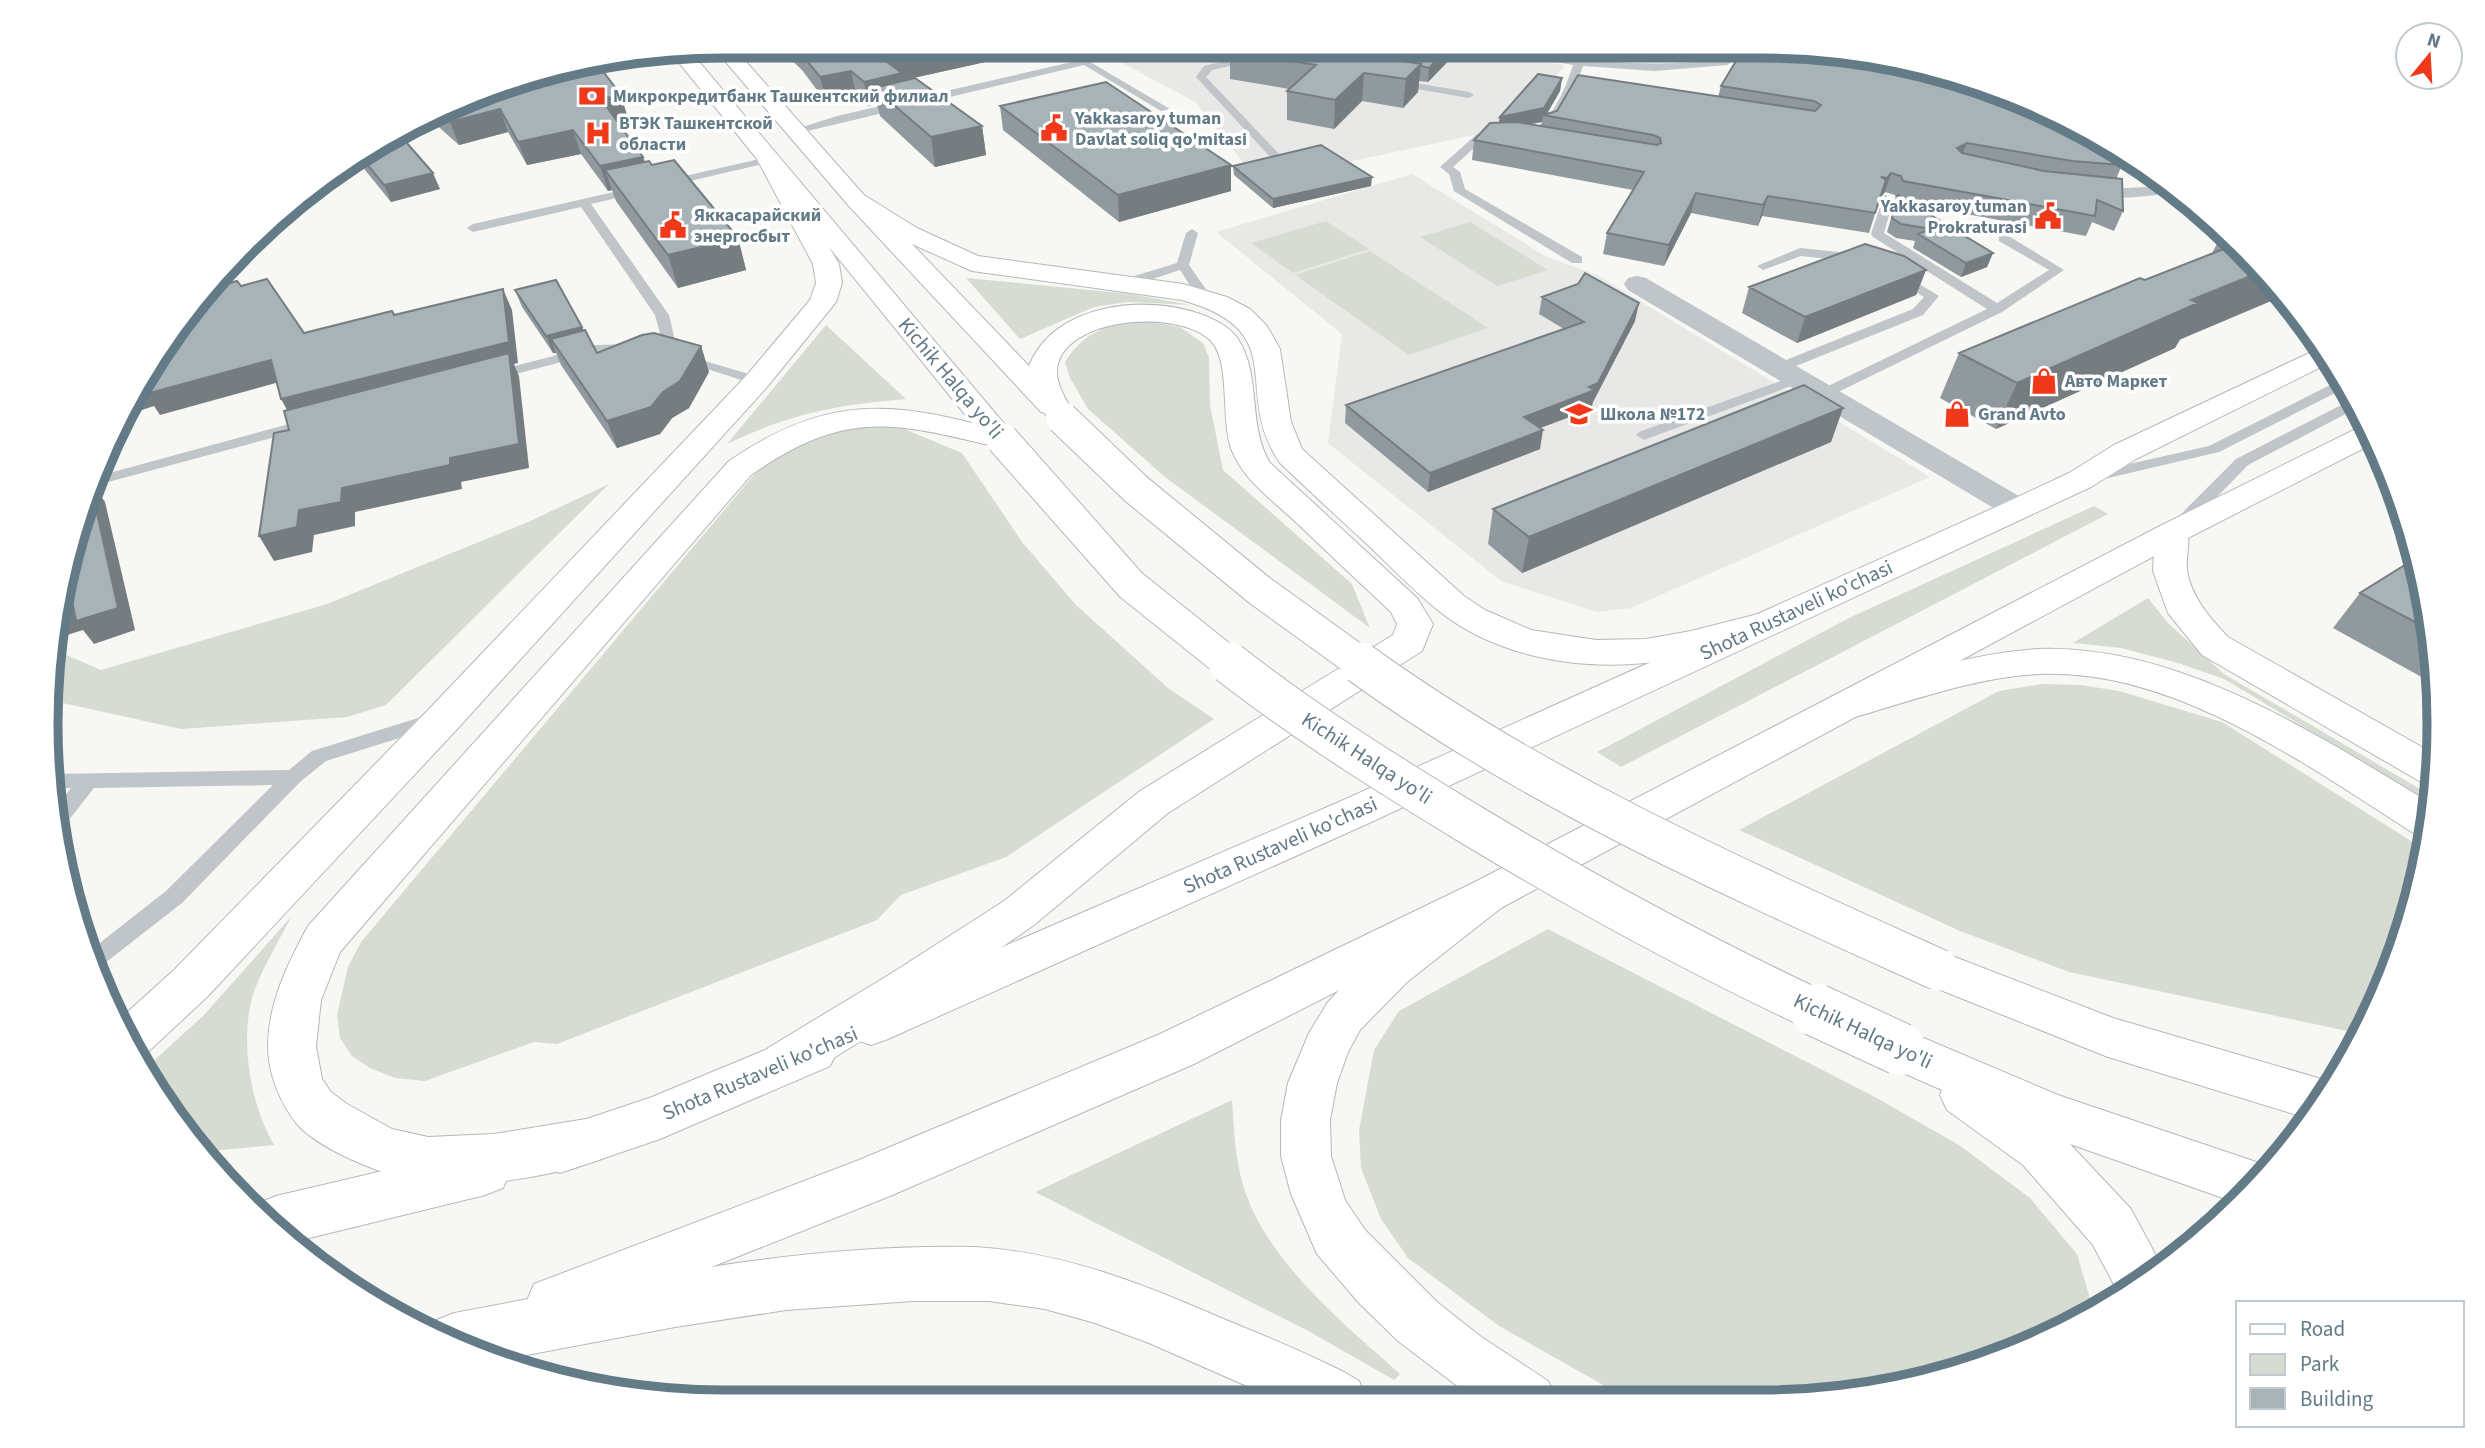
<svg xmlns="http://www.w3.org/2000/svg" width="2485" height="1448" font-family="'Source Sans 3',sans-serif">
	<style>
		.built { fill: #e8e8e7 }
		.green { fill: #d7dcd2 }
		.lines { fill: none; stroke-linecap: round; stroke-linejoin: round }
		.primary-casing { stroke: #b4babe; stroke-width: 2 }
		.trunk-casing { stroke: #b4b9bc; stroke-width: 2 }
		.service { fill: #bfc5c8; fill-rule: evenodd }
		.minor { fill: #bfc5c8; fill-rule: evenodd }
		.primary { fill: #fff; fill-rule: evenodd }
		.trunk { fill: #fff; fill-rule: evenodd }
		.trunk-bridge-far2-casing { stroke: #b4b9bc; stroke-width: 34; stroke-linecap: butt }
		.trunk-bridge-far1-casing { stroke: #b4b9bc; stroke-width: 43; stroke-linecap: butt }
		.trunk-bridge-casing { stroke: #b4b9bc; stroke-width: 54; stroke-linecap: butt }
		.trunk-bridge-far2 { stroke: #fff; stroke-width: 32 }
		.trunk-bridge-far1 { stroke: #fff; stroke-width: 41 }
		.trunk-bridge { stroke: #fff; stroke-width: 52 }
		.wall { fill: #909a9e; fill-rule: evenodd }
		.shaded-wall { fill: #767d81 }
		.building { fill: #a8b3b8; stroke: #767d81; stroke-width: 2 }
		.labels { text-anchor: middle; stroke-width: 7; stroke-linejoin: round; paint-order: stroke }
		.far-poi-label { font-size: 18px; font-weight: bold; fill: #637a87; stroke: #fff; text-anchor: start }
		.street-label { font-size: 21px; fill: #637a87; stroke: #fff }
		.rim { fill: none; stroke: #637a87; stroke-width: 9 }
	</style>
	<rect width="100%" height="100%" fill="#f7f7f3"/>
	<!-- built -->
	<path class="built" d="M1189,46H1439L1565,65L1517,126L1258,181L1195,102L1119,61Z
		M1412,174L1547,257L1597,275L1930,477L1631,608L1597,612L1501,581L1328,443L1342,334L1216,232Z"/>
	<!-- green -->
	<path class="green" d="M1326,221L1369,249L1293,273L1251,243Z
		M1470,222L1548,270L1497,286L1420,237Z
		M1370,251L1488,328L1409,355L1295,275Z
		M966,278L1131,294L1191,305L1128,302L1094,307L1020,339Z
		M1140,320L1180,327L1203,343L1209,358L1210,405L1223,470L1352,584L1370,628L1165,477L1088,409L1070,378L1065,362C1082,334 1108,323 1140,320Z
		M826,325L906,399C836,405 792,413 727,444Z
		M860,425L897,426L962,453L1022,542L1076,605L1168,688L1214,719L1006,857L901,895L877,920L557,1044L534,1042L425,1081L395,1078L370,1068L352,1056L340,1038L337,1015L348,967L361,942L758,470L803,441Z
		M609,484L386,705L347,717L181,729L49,700L55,650L101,670L327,604L528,522Z
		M2094,506L2108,514L1621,767L1597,752L1849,618Z
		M2148,598L2168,623L2224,674L2432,796V803L2224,679L2178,663L2121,648L2073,643Z
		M2042,684L2081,685L2119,691L2222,722L2427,851L2388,983L2361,1034L2069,972L1960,931L1739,830L1999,691Z
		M291,917C279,941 264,965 255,989C238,1035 250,1104 274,1145L201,1152L186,1137L148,1066L204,1015Z
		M1548,929L1875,1097L1959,1145L2030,1198L2077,1254L2089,1295L2092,1315L1979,1367L1806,1401H1647L1605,1386L1499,1326L1408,1258L1381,1219L1361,1168L1359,1130L1374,1050L1399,1011Z
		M1232,1100C1234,1129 1235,1158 1243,1185C1266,1261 1343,1323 1400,1374L1394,1380L1312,1333L1035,1192Z
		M998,1389L1041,1401H945Z"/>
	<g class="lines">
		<defs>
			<path id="primary" d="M2324,346L2333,361L2136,459L2091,487L1367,824L888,1039L871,1045L854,1039L848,1025L854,1011L1339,802L2007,502L2069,473L2114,445Z
				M2366,424L2376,442L2184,540L1501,908L1194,1064L890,1196L553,1330L534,1322L526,1303L534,1284L859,1160L1160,1034L1471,884L2160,526Z
				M813,1030L830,1036L837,1051L830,1066L660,1139L560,1173L542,1166L535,1150L542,1134L652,1097Z
				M485,1147L503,1154L510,1171L503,1188L485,1195L297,1241L257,1204L276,1196Z"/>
			<path id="trunk" d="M732,46L864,195L917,228L978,256L1183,284L1227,297L1250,309L1267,326L1280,349L1291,422L1302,449L1464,596L1485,610L1531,630L1596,640L1646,639L1691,631L1766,612L1779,616L1784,624L1779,632C1735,644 1690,659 1645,663C1575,670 1495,656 1439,611C1414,591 1392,568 1369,546C1339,518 1309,491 1280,463C1230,390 1295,332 1182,300L972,271L912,244L1029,366C1054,302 1148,294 1203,315C1217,321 1230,327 1238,339C1262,376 1247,425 1270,463L1417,598L1433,624L1422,651L1168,813L1034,925L924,1001L802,1078L785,1084L768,1078L761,1063L768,1048L892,973L1004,901L1140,791L1393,635L1397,624L1391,612C1360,583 1329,554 1299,525C1275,502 1245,482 1232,451C1220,421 1231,364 1212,342C1180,307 1061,317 1057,370C1056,387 1069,404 1077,418L1073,424L1062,427L1051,424L1045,413L1041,412L848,205L713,47Z
				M690,51L1017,439L1013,445L1002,448C895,423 848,407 751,475L340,952L321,1000L316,1046L322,1079L331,1092L347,1104L392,1129L428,1137L494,1134L586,1119L604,1126L611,1142L604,1158C560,1175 478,1188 431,1184C396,1181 320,1151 297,1124C280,1103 268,1073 268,1046C268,1003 288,963 308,926L729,461C814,403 875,398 972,423L829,247L839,264L842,283L836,302L767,387L459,727L207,997L149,1051L141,1054L122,1017L175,969L431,707L747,375L810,300L816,283L813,264L757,159L672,54Z
				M2172,523L2184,526C2193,539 2185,555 2187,570C2191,597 2210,618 2228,637L2436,755L2433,786L2421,782L2202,655L2168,613L2153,571L2155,533L2160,526Z
				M2038,649C2179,644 2316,734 2432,804L2428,838L2415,834C2308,766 2172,667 2039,674C1975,677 1909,702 1848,719L1835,715L1829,706L1835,697C1900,675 1969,654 2038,649Z
				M1486,879L1501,884L1508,896L1501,908L1407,982L1360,1030L1348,1052L1337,1083L1330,1120L1331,1156L1345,1200L1365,1230L1437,1302L1480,1336L1548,1381L1557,1401H1477L1398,1341L1359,1303L1317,1254L1291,1194L1281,1156V1120L1288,1083L1309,1033L1328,1002L1357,971L1395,940L1471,884Z
				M1939,951L2113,1018L2335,1083L2325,1101L2310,1119L2108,1057L1923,983L1916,970L1923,957Z
				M1900,1028L2058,1095L2271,1167L2240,1204L2070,1144L2131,1209L2161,1265L2120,1296L2093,1245L2023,1165L1947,1110L1940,1095L1942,1090L1883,1064L1876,1049L1883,1034Z
				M974,1247C1062,1252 1141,1283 1221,1318C1263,1335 1304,1352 1344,1372L1359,1381L1368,1401H1281L1149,1343L1095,1323L1045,1309L989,1301H913L786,1310L675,1327L495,1361L431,1330L434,1321L454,1313C626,1281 799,1243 974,1247Z"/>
		</defs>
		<!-- primary casing -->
		<use href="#primary" class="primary-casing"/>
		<!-- trunk casing -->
		<use href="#trunk" class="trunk-casing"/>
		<!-- service -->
		<path class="service" d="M1142,46L1121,52L1116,49L1121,46Z
			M1471,47H1492C1573,59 1645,70 1727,59L1732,62L1727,65L1654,71L1583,66L1576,86L1553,126L1542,130L1537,127C1555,114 1566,87 1573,65Z
			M1251,55L1255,56V60L1212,70L1206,77L1282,157V161H1274L1196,77L1204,66Z
			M1085,59L1170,109L1161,111L1084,65L795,134L790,131L837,116Z
			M1392,79L1469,92L1474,95L1469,98L1388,84V80Z
			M1495,132L1501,135L1499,137L1484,139L1453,167L1460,172L1465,189L1582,257V263H1572L1454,191L1449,174L1440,167L1477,134Z
			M768,157L774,160L772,162L591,204L669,315L678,353L762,378L764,381L757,385L676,359L674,355H666L655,315L581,207L473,232L467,228L473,224Z
			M2170,186L2177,192C2157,195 2107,203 2091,192C2096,188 2157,187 2170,186Z
			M1884,195L1894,198L1884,233L1997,303L2049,270L1999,241V235H2007L2064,270L2002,312L1830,396H1820L1818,393L1820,390L1987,309L1873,237L1871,234Z
			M1192,229L1198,233L1189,265L1212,298L1210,301H1200L1180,270L1128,287H1118V281L1177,263L1186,233Z
			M1800,248L1839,252L1866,263L1860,267L1837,260L1801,256L1763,270L1757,266Z
			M1898,271L1939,296L1923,315L1786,370H1776V364L1913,309L1924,297L1893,278V272Z
			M634,344L641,348L639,351L596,353L493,380L486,376L488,373L596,345Z
			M1800,374L1807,378L1805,381L1649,438L1644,440L1636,435L1639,432Z
			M2342,379L2347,387L2219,452L2091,482L2083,477L2085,474L2209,446Z
			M2353,399L2357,408L2248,465L2186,529H2174L2172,525L2174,521L2236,459Z
			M311,418L319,423L316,426L97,485L102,475Z
			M434,713L441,715L444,720L441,725L326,761L300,782L182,903L96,970L87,953L166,891L273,785L94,788L68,821L62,823L59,804L71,788H56L54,774L289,770L312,751Z"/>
		<!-- minor -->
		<path class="minor" d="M1637,276L1646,278L2029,502L2034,509L2029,516L2018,519L2007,516L1628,290L1624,284L1628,278Z"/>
		<!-- primary -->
		<use href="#primary" class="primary"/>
		<!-- trunk -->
		<use href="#trunk" class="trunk"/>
		<defs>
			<path id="trunk-bridge-far2" d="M1062,418L1136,489L1259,590L1363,665
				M1002,439L1131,585L1231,665"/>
			<path id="trunk-bridge-far1" d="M1229,663C1306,723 1389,775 1473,826C1586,894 1700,956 1820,1012
				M1360,663C1538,792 1740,880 1939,970"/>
			<path id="trunk-bridge" d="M1816,1010L1900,1049"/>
		</defs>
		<!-- trunk-bridge-far2 casing -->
		<use href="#trunk-bridge-far2" class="trunk-bridge-far2-casing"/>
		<!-- trunk-bridge-far1 casing -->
		<use href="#trunk-bridge-far1" class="trunk-bridge-far1-casing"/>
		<!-- trunk-bridge casing -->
		<use href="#trunk-bridge" class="trunk-bridge-casing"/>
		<!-- trunk-bridge-far2 -->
		<use href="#trunk-bridge-far2" class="trunk-bridge-far2"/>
		<!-- trunk-bridge-far1 -->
		<use href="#trunk-bridge-far1" class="trunk-bridge-far1"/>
		<!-- trunk-bridge -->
		<use href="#trunk-bridge" class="trunk-bridge"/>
	</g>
	<!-- wall -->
	<path class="wall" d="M777,46H1060L1050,48L1040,46V50L904,80V81L982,126L986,155L935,167L880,116L877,104L868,106L856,95L826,102L802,70Z
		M1237,46L1462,47L1428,82L1419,81L1418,92L1403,108L1362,101L1334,129L1287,120V91L1289,89L1230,79V51Z
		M1742,51L2122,165L2116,179L2123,211L2114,231L2092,222L2086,236L1912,204L1993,253L1987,267L1961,277L1913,248L1915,241L1896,238L1887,232L1896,201L1895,195L1885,192L1880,198L1869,233L1762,216L1758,226L1691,213L1664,266L1603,254L1607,233L1633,190L1472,160L1474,140L1499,122L1500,117L1562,78L1560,91L1547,114L1718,97L1721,86ZM1542,122L1541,126L1531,124Z
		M506,81L621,95L628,119L617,121L643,157L645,162L652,165L738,238L746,270L678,288L616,201L612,190L608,191L581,154L527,165L508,132L459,145L432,121Z
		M1000,106L1231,165V191L1119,222L1003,130Z
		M380,149L440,189L391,202L365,170L360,159Z
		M1233,166L1371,186L1273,208L1234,175Z
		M2224,231L2240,244L2175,348L1996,429L1940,398L1959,353L2212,253Z
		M1926,270L1916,295L1797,343L1742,313L1749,287Z
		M515,290L582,327L597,353L701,346L709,372L689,408L672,418L660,434L617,448L561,365L556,353H553L522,307Z
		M1542,297L1635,321L1593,402L1591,409L1540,428V449L1428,492L1345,423L1346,405L1564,329L1539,314Z
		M1843,408L1831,442L1522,573L1488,544L1493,509Z
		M2426,591L2436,685L2333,628L2360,593Z"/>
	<!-- shaded-wall -->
	<path class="shaded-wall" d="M948,46H1040V50L904,80L906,97L874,88L877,104L868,106L864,82L883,59Z
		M1450,46L1462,47L1428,82L1429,68Z
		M1421,64L1418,92L1403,108L1406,79Z
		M851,71L856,95L826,102L820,77Z
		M1364,73L1362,101L1334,129L1335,100Z
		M1562,78L1560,91L1546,115H1543L1542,122L1498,130L1500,117Z
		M621,95L628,119L609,122L601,99Z
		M500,109L508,132L459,145L450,122Z
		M982,126L986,155L935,167L931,137Z
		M573,130L581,154L527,165L518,142Z
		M1967,143L1959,162L1957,148Z
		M643,157L651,181L605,170L612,190L608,191L600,166Z
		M1231,165V191L1119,222L1118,195Z
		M433,173L440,189L391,202L384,185Z
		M1891,173L1885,192L1880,198L1887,178Z
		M1372,177L1371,186L1273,208V199Z
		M1696,193L1691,213L1664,266L1669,245Z
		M1768,196L1762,216L1758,226L1763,205Z
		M738,238L746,270L678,288L668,255Z
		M1993,253L1987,267L1961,277L1966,263Z
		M1926,270L1916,295L1797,343L1805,317Z
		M2263,271L2283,296L2179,340L2175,348L1996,429L2017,383L2191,300Z
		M503,289L512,310L518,363L514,364L519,376L529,468L461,482L462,489L355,512V526L314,535L312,552L274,561L259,536L293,421L281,399Z
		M1639,303L1635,321L1593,402L1591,409L1521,435L1524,417Z
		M582,327L588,344L551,339L556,353H553L546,336Z
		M701,346L709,372L689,408L672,418L660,434L617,448L607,421Z
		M271,360L283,381L160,415L154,406L130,414L143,383Z
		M1843,408L1831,442L1522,573L1529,537Z
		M1543,430L1540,449L1428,492L1430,473Z
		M96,489L105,502L135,630L94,644L83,630L67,635L62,629L58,630L61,609L73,605L91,499Z"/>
	<!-- building -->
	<path class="building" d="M795,46H948L883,59L902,73L864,82L851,71L820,77Z
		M1237,46H1313L1421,64L1406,79L1364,73L1335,100L1287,91L1316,65L1230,51Z
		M1313,46H1450L1429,68L1421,66V64Z
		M1790,47H1806L1979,81L2121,152L2122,165L2072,161L1967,143L1957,148L1962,153L2044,171L2122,179L2123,211L2097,200L2095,216L1903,181L1901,176L1891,173L1887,178L1881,177L1886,180L1875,213L1768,196L1763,205L1696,193L1669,245L1607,233L1644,172L1474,140L1490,123L1517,122L1657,145L1661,143L1660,138L1653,135L1543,115L1557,111L1578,75L1815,111L1821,105L1814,101L1721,86L1742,51L1785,58Z
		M599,66L621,95L601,99L643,157L600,166L573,130L518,142L500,109L450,122L443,115L506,81Z
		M1538,74L1562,78L1544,108L1500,117Z
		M915,78L982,126L931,137L874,88Z
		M1106,82L1231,165L1118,195L1000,106Z
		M406,142L433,173L384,185L362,158L380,149Z
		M1321,145L1372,177L1273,199L1233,166Z
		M674,160L738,238L668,255L605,170L649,161L652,165Z
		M1898,195L1960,233L1993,253L1966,263L1918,234L1931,229L1901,224L1892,218Z
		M2239,243L2263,271L2191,300L2198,303L2017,383L1959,353L2140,278L2145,280Z
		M1865,244L1904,256L1926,270L1805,317L1749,287Z
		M1585,273L1639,303L1598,383L1589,387L1595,390L1524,417L1543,430L1430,473L1346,405L1584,322L1542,297L1578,284Z
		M267,279L304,333L392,311L394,315L503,289L509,342L281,399L271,360L146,394L143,383L160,347L216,287L237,281L241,286Z
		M556,280L582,327L546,336L515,290Z
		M585,330L597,353L642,335L654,333L701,346L680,381L663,392L651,407L607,421L551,339Z
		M509,353L519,444L450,458V465L342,488L341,502L299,510L297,527L259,536L274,433L289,430L284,411Z
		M1804,385L1843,408L1529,537L1493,509Z
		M93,495L118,608L76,621L73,605L61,609L69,548Z
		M2416,558L2426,591L2430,630L2360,593Z"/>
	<!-- icons -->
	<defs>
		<symbol id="bank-bare" viewBox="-9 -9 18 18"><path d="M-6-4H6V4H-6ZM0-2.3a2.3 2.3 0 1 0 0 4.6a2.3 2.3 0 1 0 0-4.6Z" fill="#f0391a" stroke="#fff" stroke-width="2.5" paint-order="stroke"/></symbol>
		<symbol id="civic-bare" viewBox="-9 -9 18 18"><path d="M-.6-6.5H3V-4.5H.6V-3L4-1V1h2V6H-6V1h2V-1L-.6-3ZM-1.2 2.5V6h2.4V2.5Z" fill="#f0391a" stroke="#fff" stroke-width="2.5" paint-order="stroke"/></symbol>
		<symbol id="hospital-bare" viewBox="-9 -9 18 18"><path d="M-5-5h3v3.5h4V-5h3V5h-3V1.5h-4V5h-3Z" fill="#f0391a" stroke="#fff" stroke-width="2.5" paint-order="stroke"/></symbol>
		<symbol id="shop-bare" viewBox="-9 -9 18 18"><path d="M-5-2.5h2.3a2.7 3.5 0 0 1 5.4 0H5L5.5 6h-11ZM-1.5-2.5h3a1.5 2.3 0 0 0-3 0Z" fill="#f0391a" stroke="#fff" stroke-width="2.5" paint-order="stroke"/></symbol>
		<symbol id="school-bare" viewBox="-9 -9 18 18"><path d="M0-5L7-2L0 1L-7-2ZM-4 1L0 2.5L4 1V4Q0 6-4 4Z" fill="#f0391a" stroke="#fff" stroke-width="2.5" paint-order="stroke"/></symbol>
	</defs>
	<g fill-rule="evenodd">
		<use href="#bank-bare" x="573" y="77" width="38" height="38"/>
		<use href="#civic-bare" x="1035" y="109" width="38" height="38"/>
		<use href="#hospital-bare" x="579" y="114" width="38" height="38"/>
		<use href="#civic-bare" x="2029" y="197" width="38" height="38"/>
		<use href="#civic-bare" x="654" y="206" width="38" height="38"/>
		<use href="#shop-bare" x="2025" y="362" width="38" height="38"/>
		<use href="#school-bare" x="1560" y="395" width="38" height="38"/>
		<use href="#shop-bare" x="1938" y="395" width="38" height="38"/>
	</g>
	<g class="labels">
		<!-- far-poi labels -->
		<g class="far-poi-label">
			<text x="613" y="102">Микрокредитбанк Ташкентский филиал</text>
			<text x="1075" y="124">Yakkasaroy tuman<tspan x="1075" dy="21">Davlat soliq qo'mitasi</tspan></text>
			<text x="619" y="129">ВТЭК Ташкентской<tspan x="619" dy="21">области</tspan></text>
			<text x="2027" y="212" text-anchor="end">Yakkasaroy tuman<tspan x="2027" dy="21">Prokraturasi</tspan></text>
			<text x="694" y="221">Яккасарайский<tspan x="694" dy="21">энергосбыт</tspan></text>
			<text x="2065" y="387">Авто Маркет</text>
			<text x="1600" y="420">Школа №172</text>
			<text x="1978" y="420">Grand Avto</text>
		</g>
		<!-- street labels -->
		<g class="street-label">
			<text transform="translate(951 378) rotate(50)" y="7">Kichik Halqa yo'li</text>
			<text transform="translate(1796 610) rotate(-25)" y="7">Shota Rustaveli ko'chasi</text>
			<text transform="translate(1367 758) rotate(33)" y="7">Kichik Halqa yo'li</text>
			<text transform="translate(1280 845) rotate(-24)" y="7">Shota Rustaveli ko'chasi</text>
			<text transform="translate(1863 1031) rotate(25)" y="7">Kichik Halqa yo'li</text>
			<text transform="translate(760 1073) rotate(-23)" y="7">Shota Rustaveli ko'chasi</text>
		</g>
	</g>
	<!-- crop -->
	<path d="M0 0H2485V1448H0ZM724 58H1761A666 666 0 0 1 2427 724V724A666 666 0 0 1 1761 1390H724A666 666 0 0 1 58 724V724A666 666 0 0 1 724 58Z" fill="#fff" fill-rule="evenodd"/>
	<path class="rim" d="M724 58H1761A666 666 0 0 1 2427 724V724A666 666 0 0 1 1761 1390H724A666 666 0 0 1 58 724V724A666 666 0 0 1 724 58Z"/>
	<!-- legend -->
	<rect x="2236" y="1301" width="228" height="126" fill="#ffffff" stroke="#c1cacf" stroke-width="2"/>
	<rect x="2250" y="1324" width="35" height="10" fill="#ffffff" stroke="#c1cacf" stroke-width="2"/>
	<text x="2300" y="1336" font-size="21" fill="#637a87">Road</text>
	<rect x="2250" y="1354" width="35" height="21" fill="#d7dcd2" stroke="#c1cacf" stroke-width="2"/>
	<text x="2300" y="1371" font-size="21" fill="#637a87">Park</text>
	<rect x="2250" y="1388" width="35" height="21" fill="#a8b3b8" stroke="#c1cacf" stroke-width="2"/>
	<text x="2300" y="1406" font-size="21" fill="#637a87">Building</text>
	<!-- north arrow -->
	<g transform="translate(2429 56) rotate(18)"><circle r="33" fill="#ffffff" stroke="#c1cacf" stroke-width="2"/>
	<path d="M0-5L12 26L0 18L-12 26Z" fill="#f0391a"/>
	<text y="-10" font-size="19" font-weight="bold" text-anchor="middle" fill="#637a87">N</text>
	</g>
</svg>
